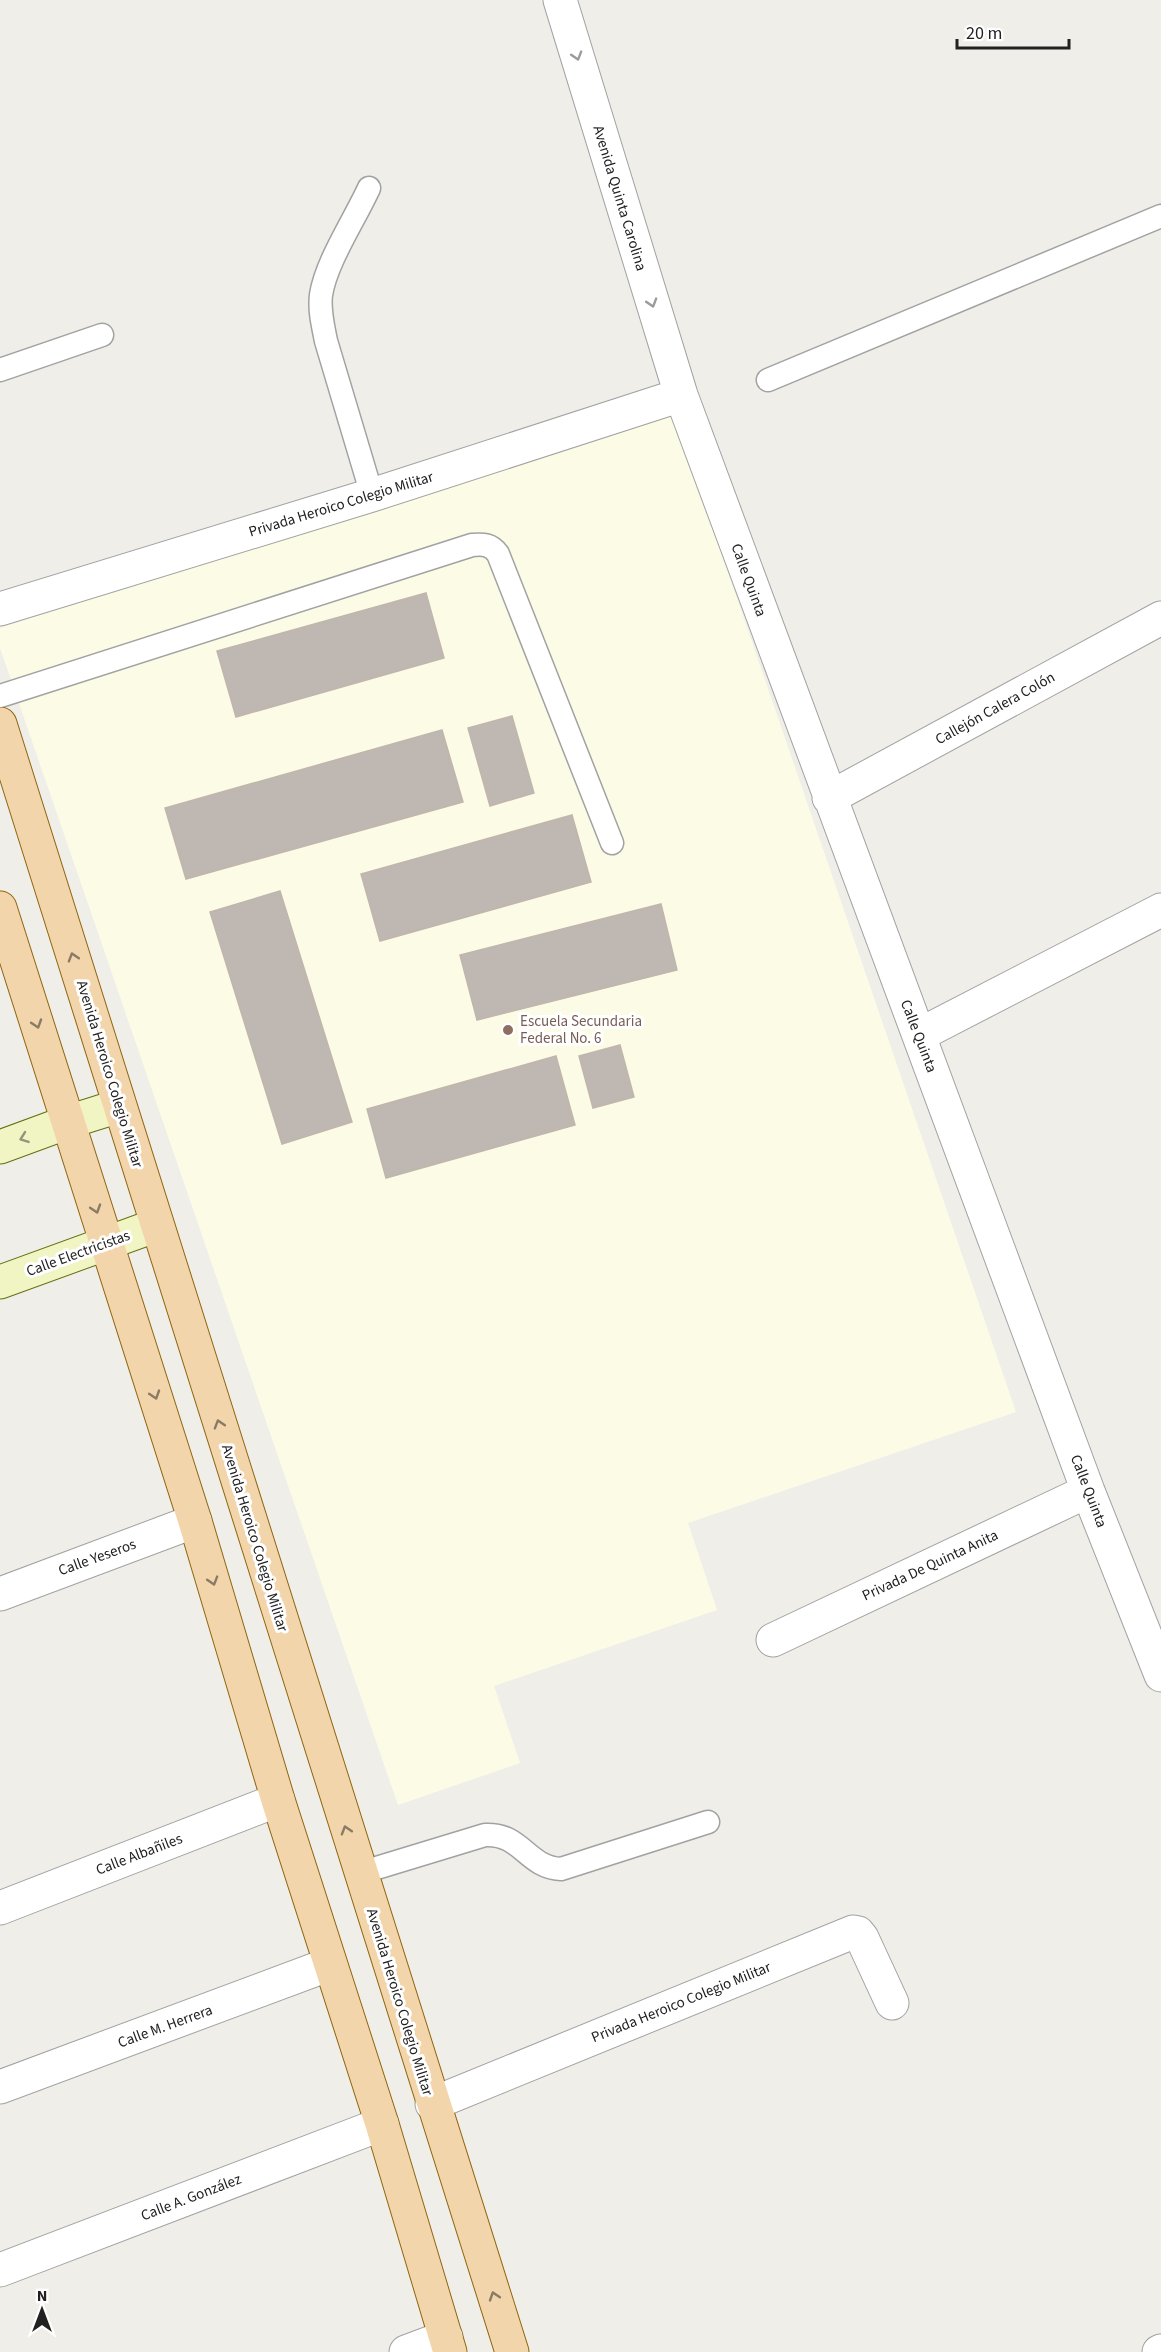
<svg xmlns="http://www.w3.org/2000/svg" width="1161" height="2352" font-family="'Source Sans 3',sans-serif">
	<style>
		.education { fill: #fcfce6 }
		.building { fill: #beb7b2; stroke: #c1b6ac; stroke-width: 1.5 }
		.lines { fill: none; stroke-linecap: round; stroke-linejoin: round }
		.lane-casing { stroke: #a2a2a2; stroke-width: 25 }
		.street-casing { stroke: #a2a2a2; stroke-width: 35 }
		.secondary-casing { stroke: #647010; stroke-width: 35 }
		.primary-casing { stroke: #8f660f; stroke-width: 35 }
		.lane { stroke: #fff; stroke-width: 22 }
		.street { stroke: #fff; stroke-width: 33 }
		.secondary { stroke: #f1f4c3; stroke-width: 33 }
		.primary { stroke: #f3d5ab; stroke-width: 33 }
		.oneway { stroke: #9b9b9b }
		.oneway2 { stroke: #8a7b66 }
		.oneway3 { stroke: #93957a }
		.education-dot { fill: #8d6e63; stroke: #fff; stroke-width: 2 }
		.labels { text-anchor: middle; stroke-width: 6; stroke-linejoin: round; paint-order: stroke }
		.street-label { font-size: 15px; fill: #212121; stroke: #fff }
		.education-label { font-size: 15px; fill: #785e54; stroke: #fff; text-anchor: start }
	</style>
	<rect width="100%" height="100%" fill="#f0eee9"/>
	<!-- education -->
	<path class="education" d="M669,400L1016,1412L688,1523L717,1610L494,1686L520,1763L398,1805L0,648V628Z"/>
	<!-- building -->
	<path class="building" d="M426,593L444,658L236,717L217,651Z
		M512,716L534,793L490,806L468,728Z
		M442,730L463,802L186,879L165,808Z
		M572,815L591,882L380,941L361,874Z
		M280,891L352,1122L282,1144L210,912Z
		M661,904L677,970L477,1020L460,955Z
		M620,1045L634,1097L593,1108L579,1056Z
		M556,1056L575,1125L386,1178L367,1109Z"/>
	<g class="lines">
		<defs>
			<path id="lane" d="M369,188C355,219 326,262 321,295C319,310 323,326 326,341L372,495
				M0,370L102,335
				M768,380L1161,216
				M0,696L472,545C483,544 491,544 498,554L612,843
				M360,1873L485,1835C522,1833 526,1867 561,1869L708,1822"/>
			<path id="street" d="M560,0L681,395L1088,1491L1161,1675
				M0,609L372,495L681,395
				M829,798L1161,618
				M919,1035L1161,910
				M0,1594L195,1521
				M773,1640L1088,1491
				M0,1908L278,1800
				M0,2087L330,1964
				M432,2104L853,1932L858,1933L862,1938L892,2003
				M0,2270L382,2124
				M406,2352L446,2337
				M1159,2352L1161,2351"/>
			<path id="secondary" d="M0,1147L68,1122L119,1106
				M0,1282L157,1225"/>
			<path id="primary" d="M0,724L512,2352
				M0,908L195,1521L278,1800L382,2124L450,2352"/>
		</defs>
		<!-- lane casing -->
		<use href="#lane" class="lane-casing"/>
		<!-- street casing -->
		<use href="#street" class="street-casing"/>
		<!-- secondary casing -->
		<use href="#secondary" class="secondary-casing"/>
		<!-- primary casing -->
		<use href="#primary" class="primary-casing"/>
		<!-- lane -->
		<use href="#lane" class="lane"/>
		<!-- street -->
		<use href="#street" class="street"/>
		<!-- secondary -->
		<use href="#secondary" class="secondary"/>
		<!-- primary -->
		<use href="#primary" class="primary"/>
	</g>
	<!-- one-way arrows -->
	<defs><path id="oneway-chevron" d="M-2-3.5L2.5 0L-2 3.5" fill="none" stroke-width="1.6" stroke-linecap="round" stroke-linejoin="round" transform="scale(1.5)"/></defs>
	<g class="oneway">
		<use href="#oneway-chevron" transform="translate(577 56) rotate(73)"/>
		<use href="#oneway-chevron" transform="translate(652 303) rotate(73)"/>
	</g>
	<g class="oneway2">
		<use href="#oneway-chevron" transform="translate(73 957) rotate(-107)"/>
		<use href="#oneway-chevron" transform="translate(37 1024) rotate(72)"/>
		<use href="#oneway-chevron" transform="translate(96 1209) rotate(72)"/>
		<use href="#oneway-chevron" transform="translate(155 1395) rotate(72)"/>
		<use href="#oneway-chevron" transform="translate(219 1424) rotate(-107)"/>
		<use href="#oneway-chevron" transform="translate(213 1581) rotate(73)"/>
		<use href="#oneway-chevron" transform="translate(346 1830) rotate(-107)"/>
		<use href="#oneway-chevron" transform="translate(494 2296) rotate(-108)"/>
	</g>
	<use class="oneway3" href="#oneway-chevron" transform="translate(24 1138) rotate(160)"/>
	<!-- markers -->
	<circle class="education-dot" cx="508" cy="1030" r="6"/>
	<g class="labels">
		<!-- street labels -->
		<g class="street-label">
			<text transform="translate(620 198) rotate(73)" y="5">Avenida Quinta Carolina</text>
			<text transform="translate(341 504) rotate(-17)" y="5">Privada Heroico Colegio Militar</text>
			<text transform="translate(749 580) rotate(70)" y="5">Calle Quinta</text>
			<text transform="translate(995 708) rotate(-29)" y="5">Callejón Calera Colón</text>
			<text transform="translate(919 1036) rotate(69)" y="5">Calle Quinta</text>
			<text transform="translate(110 1074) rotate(73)" y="5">Avenida Heroico Colegio Militar</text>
			<text transform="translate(78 1253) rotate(-20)" y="5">Calle Electricistas</text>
			<text transform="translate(1089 1491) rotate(69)" y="5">Calle Quinta</text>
			<text transform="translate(255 1538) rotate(73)" y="5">Avenida Heroico Colegio Militar</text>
			<text transform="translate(97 1557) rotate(-20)" y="5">Calle Yeseros</text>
			<text transform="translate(930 1565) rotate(-25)" y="5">Privada De Quinta Anita</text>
			<text transform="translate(139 1854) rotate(-21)" y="5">Calle Albañiles</text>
			<text transform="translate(400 2002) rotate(73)" y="5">Avenida Heroico Colegio Militar</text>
			<text transform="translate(681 2002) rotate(-22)" y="5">Privada Heroico Colegio Militar</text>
			<text transform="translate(165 2026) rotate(-20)" y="5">Calle M. Herrera</text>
			<text transform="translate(191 2197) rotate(-21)" y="5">Calle A. González</text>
		</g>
		<!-- education labels -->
		<g class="education-label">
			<text x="520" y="1026">Escuela Secundaria<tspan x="520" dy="17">Federal No. 6</tspan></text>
		</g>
	</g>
	<!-- north arrow -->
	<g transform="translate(42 2310)" stroke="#ffffff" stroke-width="4.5" paint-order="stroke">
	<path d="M0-4.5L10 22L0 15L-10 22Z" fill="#212121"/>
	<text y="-9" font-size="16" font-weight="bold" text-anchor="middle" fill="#212121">N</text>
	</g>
	<!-- scale -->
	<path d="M957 39v9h112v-9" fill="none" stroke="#212121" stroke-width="3"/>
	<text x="966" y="39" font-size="18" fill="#212121" stroke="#ffffff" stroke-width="4.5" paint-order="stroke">20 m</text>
</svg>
